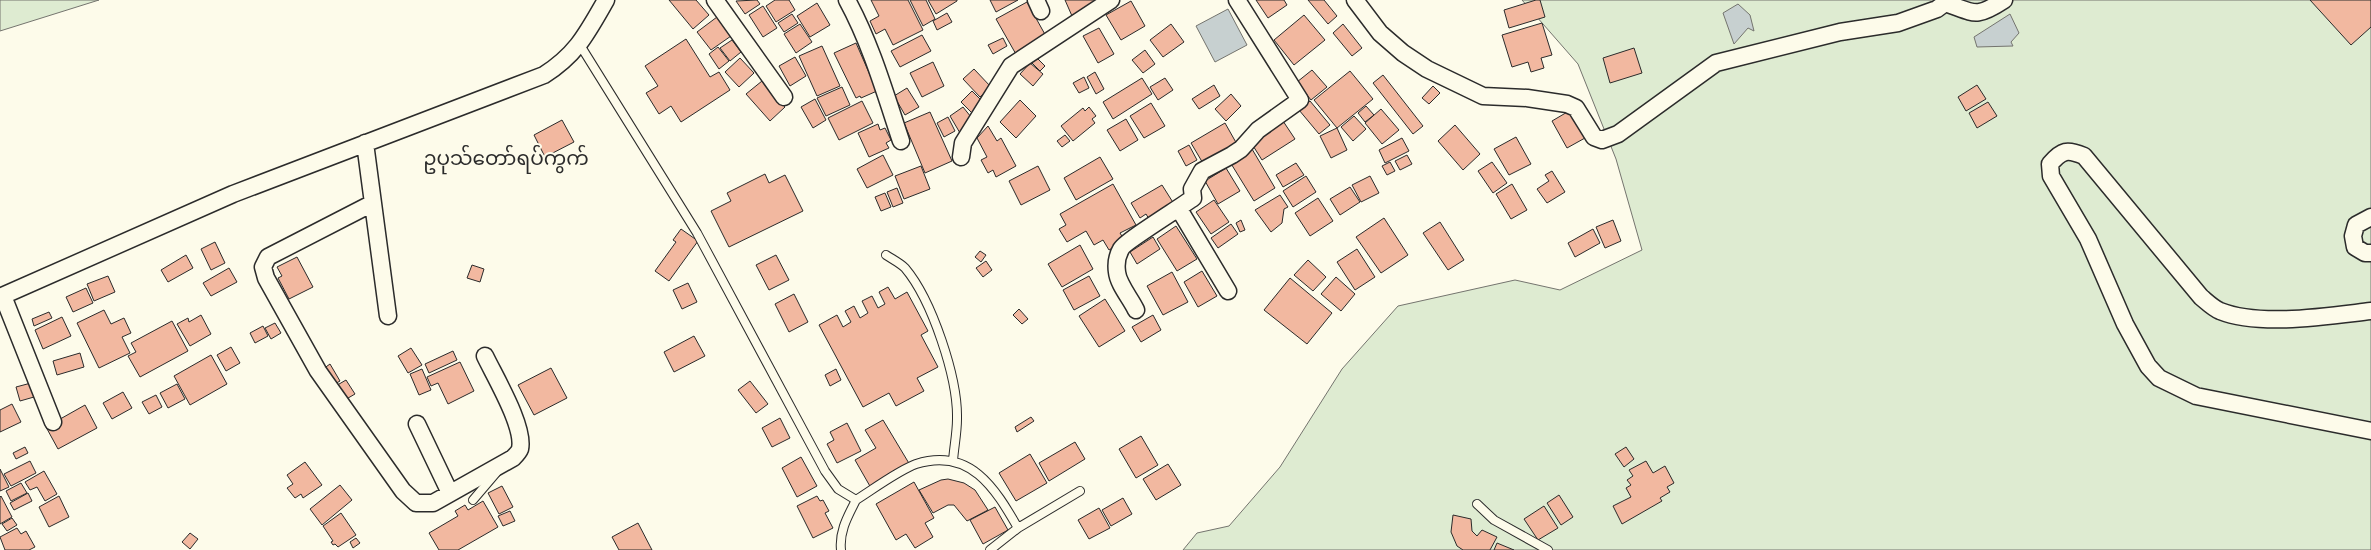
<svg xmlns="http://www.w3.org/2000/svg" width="2371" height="550" font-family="Roboto,'Noto Sans Myanmar',sans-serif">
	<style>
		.green { fill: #deebd1; stroke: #74746e }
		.water { fill: #c7d0d0; stroke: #74746e }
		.building { fill: #f2b8a0; stroke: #2b2b2b }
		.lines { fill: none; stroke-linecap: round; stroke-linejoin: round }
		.lane-casing { stroke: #2b2b2b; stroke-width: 10 }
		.street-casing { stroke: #2b2b2b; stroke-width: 19 }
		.lane { stroke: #fdfbea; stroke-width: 8 }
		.street { stroke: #fdfbea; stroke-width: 16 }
		.labels { text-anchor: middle; stroke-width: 4; stroke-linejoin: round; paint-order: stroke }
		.quarter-label { font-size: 20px; fill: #2b2b2b; stroke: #fdfbea }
	</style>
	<rect width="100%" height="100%" fill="#fdfbea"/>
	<!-- green -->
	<path class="green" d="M0,0H99L0,31Z
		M1522,0H2371V550H1183L1197,533L1229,526L1280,467L1342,369L1398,306L1515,280L1560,290L1642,250L1616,159L1578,64Z"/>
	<!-- water -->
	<path class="water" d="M1738,4L1750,15L1754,31L1748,28L1734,44L1723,13Z
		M1228,9L1247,45L1215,62L1196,26Z
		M2010,14L2019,33L2011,42L2013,46L1977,47L1974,37Z"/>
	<!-- building -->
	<path class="building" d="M669,0H696L709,15L693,29Z
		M757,0L760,4L745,14L736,1Z
		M775,0H789L795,10L776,22L766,6Z
		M871,0H908L923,30L893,45L885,29L876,34L870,21L879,16Z
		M910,0H926L935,19L923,26Z
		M928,0H957V1L936,14Z
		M990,0H1018L996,12Z
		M1065,0H1099L1100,3L1072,16Z
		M1256,0H1284L1287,5L1268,18Z
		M1308,0H1324L1337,16L1328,24Z
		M1536,0H1540L1545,17L1509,28L1504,10Z
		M2310,0H2371V27L2351,45Z
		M1131,1L1145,26L1121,40L1106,15Z
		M1027,2L1047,38L1017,56L996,19Z
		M817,3L830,25L810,37L797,16Z
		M763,6L777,28L763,37L749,15Z
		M947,13L952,22L937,30L933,21Z
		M792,14L798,23L784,32L778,23Z
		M1304,15L1325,40L1294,65L1274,40Z
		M717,17L731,36L711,50L697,32Z
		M1542,23L1552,55L1541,58L1544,68L1531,72L1528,62L1512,67L1502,35Z
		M800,24L812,42L796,53L784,34Z
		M1171,24L1184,42L1163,57L1150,40Z
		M1343,24L1362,48L1352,56L1333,33Z
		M1099,28L1114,54L1098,63L1083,36Z
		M922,35L931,51L900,67L891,51Z
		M1003,38L1007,46L993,54L988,45Z
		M686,39L710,77L719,72L730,90L681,122L671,106L659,114L646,93L658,86L645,66Z
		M732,40L741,52L730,61L720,48Z
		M856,43L877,91L861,98L860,96L856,98L834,53Z
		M822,46L840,86L817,96L799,56Z
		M718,47L729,61L719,69L709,54Z
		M1634,48L1642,73L1610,83L1603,58Z
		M1145,50L1155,64L1143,73L1132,60Z
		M795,57L806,76L790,86L779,66Z
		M740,58L754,73L739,87L725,72Z
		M1037,58L1045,66L1040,71L1032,63Z
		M933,62L944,86L922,97L910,73Z
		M1030,63L1043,74L1033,86L1020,74Z
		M974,69L991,87L980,97L963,79Z
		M1312,70L1327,87L1311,100L1297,82Z
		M1350,71L1373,99L1337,128L1314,100Z
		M1095,72L1104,89L1096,94L1087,77Z
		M1383,75L1423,126L1413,134L1373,83Z
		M1084,77L1089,88L1079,93L1073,83Z
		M1142,78L1152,94L1113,119L1103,102Z
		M1165,78L1173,90L1158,100L1150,87Z
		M762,81L785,107L770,121L746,94Z
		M1214,85L1220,96L1199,109L1192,99Z
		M1977,85L1986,99L1966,111L1958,97Z
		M1433,86L1440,93L1429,104L1422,98Z
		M842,87L850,105L826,116L817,98Z
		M907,88L919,107L905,115L894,96Z
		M972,91L983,102L972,113L961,102Z
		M1231,94L1241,106L1226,121L1215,109Z
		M815,99L826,120L813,128L801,107Z
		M1020,100L1036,116L1016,138L1000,122Z
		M862,101L873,123L839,140L828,118Z
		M1310,101L1330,125L1319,134L1299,110Z
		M1988,102L1997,116L1977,128L1969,113Z
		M1151,103L1165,126L1144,138L1130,116Z
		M1366,106L1374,115L1365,122L1358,113Z
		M963,107L971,117L960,133L950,116Z
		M1089,107L1096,116L1092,119L1095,123L1073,141L1061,126L1083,108L1085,111Z
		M1381,109L1399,130L1382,144L1365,123Z
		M1569,111L1585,138L1567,148L1552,121Z
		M930,112L952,161L925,173L904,123Z
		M1354,116L1366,129L1353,141L1341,127Z
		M948,117L955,131L944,137L937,123Z
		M1126,119L1138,140L1120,151L1107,130Z
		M562,120L574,142L545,157L534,135Z
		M1283,121L1295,139L1262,160L1250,141Z
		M1225,123L1238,146L1204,165L1191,143Z
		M878,124L880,130L885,128L891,140L886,143L889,148L869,157L858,133Z
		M1455,125L1480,154L1463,170L1438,141Z
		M988,126L997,141L1001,138L1016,166L996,177L993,170L988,173L981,160L987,157L977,138Z
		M1337,128L1347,150L1331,158L1320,136Z
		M1065,135L1070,141L1062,147L1057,141Z
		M1516,137L1531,164L1509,175L1494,149Z
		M1402,138L1409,151L1385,163L1379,150Z
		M1189,145L1197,160L1186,166L1178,151Z
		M1252,149L1275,188L1254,201L1230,162Z
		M883,155L893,175L867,188L857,169Z
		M1407,155L1412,164L1400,170L1395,161Z
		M1100,157L1113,179L1076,200L1064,178Z
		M1390,162L1395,171L1387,175L1382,166Z
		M1492,162L1507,183L1493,193L1478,171Z
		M1296,163L1304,175L1283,187L1276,175Z
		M921,166L930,189L904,199L895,176Z
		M1038,166L1050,190L1021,205L1009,181Z
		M1226,168L1240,191L1218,204L1205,181Z
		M1552,171L1565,192L1547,203L1537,189L1549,181L1545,175Z
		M765,174L769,183L785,175L803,211L729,247L711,211L731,201L727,193Z
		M1306,176L1316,192L1293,207L1283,191Z
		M1370,176L1379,193L1361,202L1352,185Z
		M1113,184L1136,225L1120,233L1125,241L1109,250L1103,240L1094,245L1086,231L1067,242L1059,229L1066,225L1060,214Z
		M1512,184L1527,210L1511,219L1496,194Z
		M1162,185L1174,204L1149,219L1146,214L1140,218L1131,203Z
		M1350,187L1360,202L1340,215L1330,199Z
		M897,188L903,203L893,207L887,192Z
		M885,193L891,207L881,211L875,197Z
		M1280,195L1288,207L1284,209L1282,223L1271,232L1255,210Z
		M1318,198L1333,221L1310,236L1295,213Z
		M1214,200L1229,222L1211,234L1196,212Z
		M1384,218L1408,255L1381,273L1356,237Z
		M1241,220L1245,230L1240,232L1236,223Z
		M1613,220L1621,241L1605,248L1596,227Z
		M1440,222L1464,260L1448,270L1423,233Z
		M1231,224L1238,234L1218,248L1211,238Z
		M1176,226L1197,259L1177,271L1157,239Z
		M681,229L698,241L669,281L655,271L676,242L673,240Z
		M1593,229L1600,243L1575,257L1568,243Z
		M1153,237L1160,249L1137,264L1130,252Z
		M215,242L225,263L211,270L201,249Z
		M1080,245L1093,269L1062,287L1048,264Z
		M1357,249L1375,277L1355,290L1337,262Z
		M980,251L986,255L981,262L975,257Z
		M186,255L193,268L168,282L161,270Z
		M776,255L789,280L769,290L756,265Z
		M297,257L313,287L289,299L278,278L282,276L277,267Z
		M1308,260L1326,277L1313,291L1294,275Z
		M986,261L992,270L983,277L976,268Z
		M472,265L484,269L480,282L467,278Z
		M229,268L237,282L211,296L203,283Z
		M1202,271L1217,296L1198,307L1184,282Z
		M1172,272L1188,302L1163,315L1147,286Z
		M108,276L115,292L94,301L87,284Z
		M1089,276L1100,296L1074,310L1063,290Z
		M1336,277L1355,294L1341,311L1321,294Z
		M1290,278L1332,313L1307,344L1264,310Z
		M688,283L697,302L682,309L673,290Z
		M888,287L895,299L907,292L928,331L921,335L938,367L917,378L924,391L896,406L889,393L863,407L819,325L837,315L843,327L851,322L845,311L854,306L860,318L868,313L862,301L872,296L878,308L885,304L879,292Z
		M86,288L93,303L73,312L66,297Z
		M794,294L808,322L789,332L775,304Z
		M1105,299L1125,331L1099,347L1079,316Z
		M1019,309L1028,319L1022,324L1013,315Z
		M104,310L111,324L124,318L131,333L122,337L130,353L99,368L77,323Z
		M49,312L52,318L34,326L32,319Z
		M201,315L211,334L190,346L177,324L188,318L189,322Z
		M1153,315L1161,330L1141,342L1132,327Z
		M62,317L71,336L43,349L35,330Z
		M172,321L188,351L140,377L128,356L136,352L131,343Z
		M275,323L281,333L271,339L265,328Z
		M263,326L268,336L255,343L250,333Z
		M694,336L705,356L674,372L664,352Z
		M231,347L240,363L226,371L217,355Z
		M411,348L422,365L408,373L398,356Z
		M453,351L457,360L429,373L425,364Z
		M80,353L84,367L57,375L53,361Z
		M211,355L227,384L190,405L174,376Z
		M460,362L474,391L448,404L438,383L431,386L427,377Z
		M330,364L340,381L333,385L323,369Z
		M551,368L567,398L534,415L518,385Z
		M422,369L431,390L419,395L410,374Z
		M836,369L841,380L830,386L825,375Z
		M346,380L355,394L343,401L334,387Z
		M750,381L768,404L756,413L738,390Z
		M31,383L34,397L20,401L16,387Z
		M177,384L185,399L168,408L160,393Z
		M123,392L132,408L112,419L103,403Z
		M156,395L162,407L149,414L142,402Z
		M12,404L21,422L0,432V410Z
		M85,405L97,428L58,449L46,427Z
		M1031,417L1034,421L1017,432L1015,427Z
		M780,418L790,438L772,447L762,428Z
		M883,420L910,465L871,488L855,460L876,448L865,430Z
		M847,423L861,451L837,463L827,444L834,440L830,432Z
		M1141,436L1158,465L1136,478L1119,449Z
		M1075,442L1085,459L1049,481L1039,463Z
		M25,447L28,453L16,459L13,453Z
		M1626,447L1634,459L1624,467L1615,454Z
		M1030,454L1047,483L1016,501L999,473Z
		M801,457L817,486L797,497L782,468Z
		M30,461L36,473L11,486L4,474Z
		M1646,461L1653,473L1665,466L1674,483L1667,487L1670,492L1660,498L1662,501L1622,524L1613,506L1631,497L1626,488L1631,485L1627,480L1633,476L1629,470Z
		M305,462L322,485L303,498L301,494L295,498L287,488L293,484L287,475Z
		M1168,464L1181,485L1156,500L1143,479Z
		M0,469L9,487L0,491Z
		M44,471L57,494L45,501L37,487L30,490L25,482Z
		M948,479L964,483L975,490L988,510L967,521L954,505H948L933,513L919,490L941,480Z
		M914,482L934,518L925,523L933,537L915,548L906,534L896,540L876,504Z
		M21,483L27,493L11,501L6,491Z
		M340,485L352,500L322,525L310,509Z
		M502,486L513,507L499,514L488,493Z
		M28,493L32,501L14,510L10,503Z
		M1559,495L1573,517L1561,525L1547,503Z
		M1,496L12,517L0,524V497Z
		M59,496L69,517L49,527L39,507Z
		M817,496L820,501L823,500L829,511L825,513L833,528L813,538L797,506Z
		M1123,498L1132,514L1111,526L1102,510Z
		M483,501L498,527L458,550H439L429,533L458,516L455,511L465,505L468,510Z
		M1544,506L1558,528L1538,540L1524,519Z
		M995,507L1008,530L983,544L970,520Z
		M1099,508L1110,528L1089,539L1078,520Z
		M510,511L515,521L503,526L498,516Z
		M341,513L356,535L338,547L335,544L333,545L331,542L333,541L323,526Z
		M1453,515L1471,519L1472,531L1477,536L1482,530L1497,537L1490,550H1463L1457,546L1451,532Z
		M12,518L17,525L7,531L2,524Z
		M638,523L652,550H619L612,537Z
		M17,528L21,534L26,531L35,547L29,550H5L0,537Z
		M190,533L198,539L190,549L182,542Z
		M356,538L360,543L353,548L350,542Z
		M1497,543L1514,550H1494Z"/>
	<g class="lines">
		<defs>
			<path id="lane" d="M580,45L697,233L825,471L838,489L856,500C872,490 899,470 916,464C970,447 995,488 1018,528
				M886,255C892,259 900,263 905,268C932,300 958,378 957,419C957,433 954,447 953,461
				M473,500L496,473
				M1477,504L1494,520L1548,550
				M841,550C839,531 848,516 856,500
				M990,550L1018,528L1080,491"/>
			<path id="street" d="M715,0L784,97
				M847,0C871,44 885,93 901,141
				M1036,0L1041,11
				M1355,0L1380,33L1403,53L1427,69L1483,96L1527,98L1567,104L1576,108L1594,137L1602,140L1618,134L1716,63L1840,32L1898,23L1937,9L1945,3C1975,13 1975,19 2004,0
				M365,143L388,316
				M961,157L963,143L1011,66L1111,0
				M373,203L268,257L263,267L266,278L318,371L403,491L416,503H433L513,458C515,456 519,452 520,449C525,427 495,377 485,356
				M1179,209L1228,291
				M2371,217L2356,225L2353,236L2355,247L2365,253H2371
				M3,296L53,422
				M0,297L233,194L544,75C577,54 587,33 606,0
				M1136,310C1131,299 1118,284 1117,272C1116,265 1117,256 1121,249C1124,242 1181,207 1193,198L1192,189L1202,171L1232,155L1241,149L1258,130L1300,100L1237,0
				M2371,311C2328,316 2260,327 2220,311C2213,308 2207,302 2201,297L2084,156C2067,149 2062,150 2050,164L2051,176L2088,239L2125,324L2148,366L2159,378L2196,396L2371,431
				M417,424L450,493"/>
		</defs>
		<!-- lane casing -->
		<use href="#lane" class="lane-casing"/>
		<!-- street casing -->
		<use href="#street" class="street-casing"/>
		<!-- lane -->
		<use href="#lane" class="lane"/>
		<!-- street -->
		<use href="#street" class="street"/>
	</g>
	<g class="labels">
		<!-- quarter labels -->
		<g class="quarter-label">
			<text x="506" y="165">ဥပုသ်တော်ရပ်ကွက်</text>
		</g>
	</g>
</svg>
